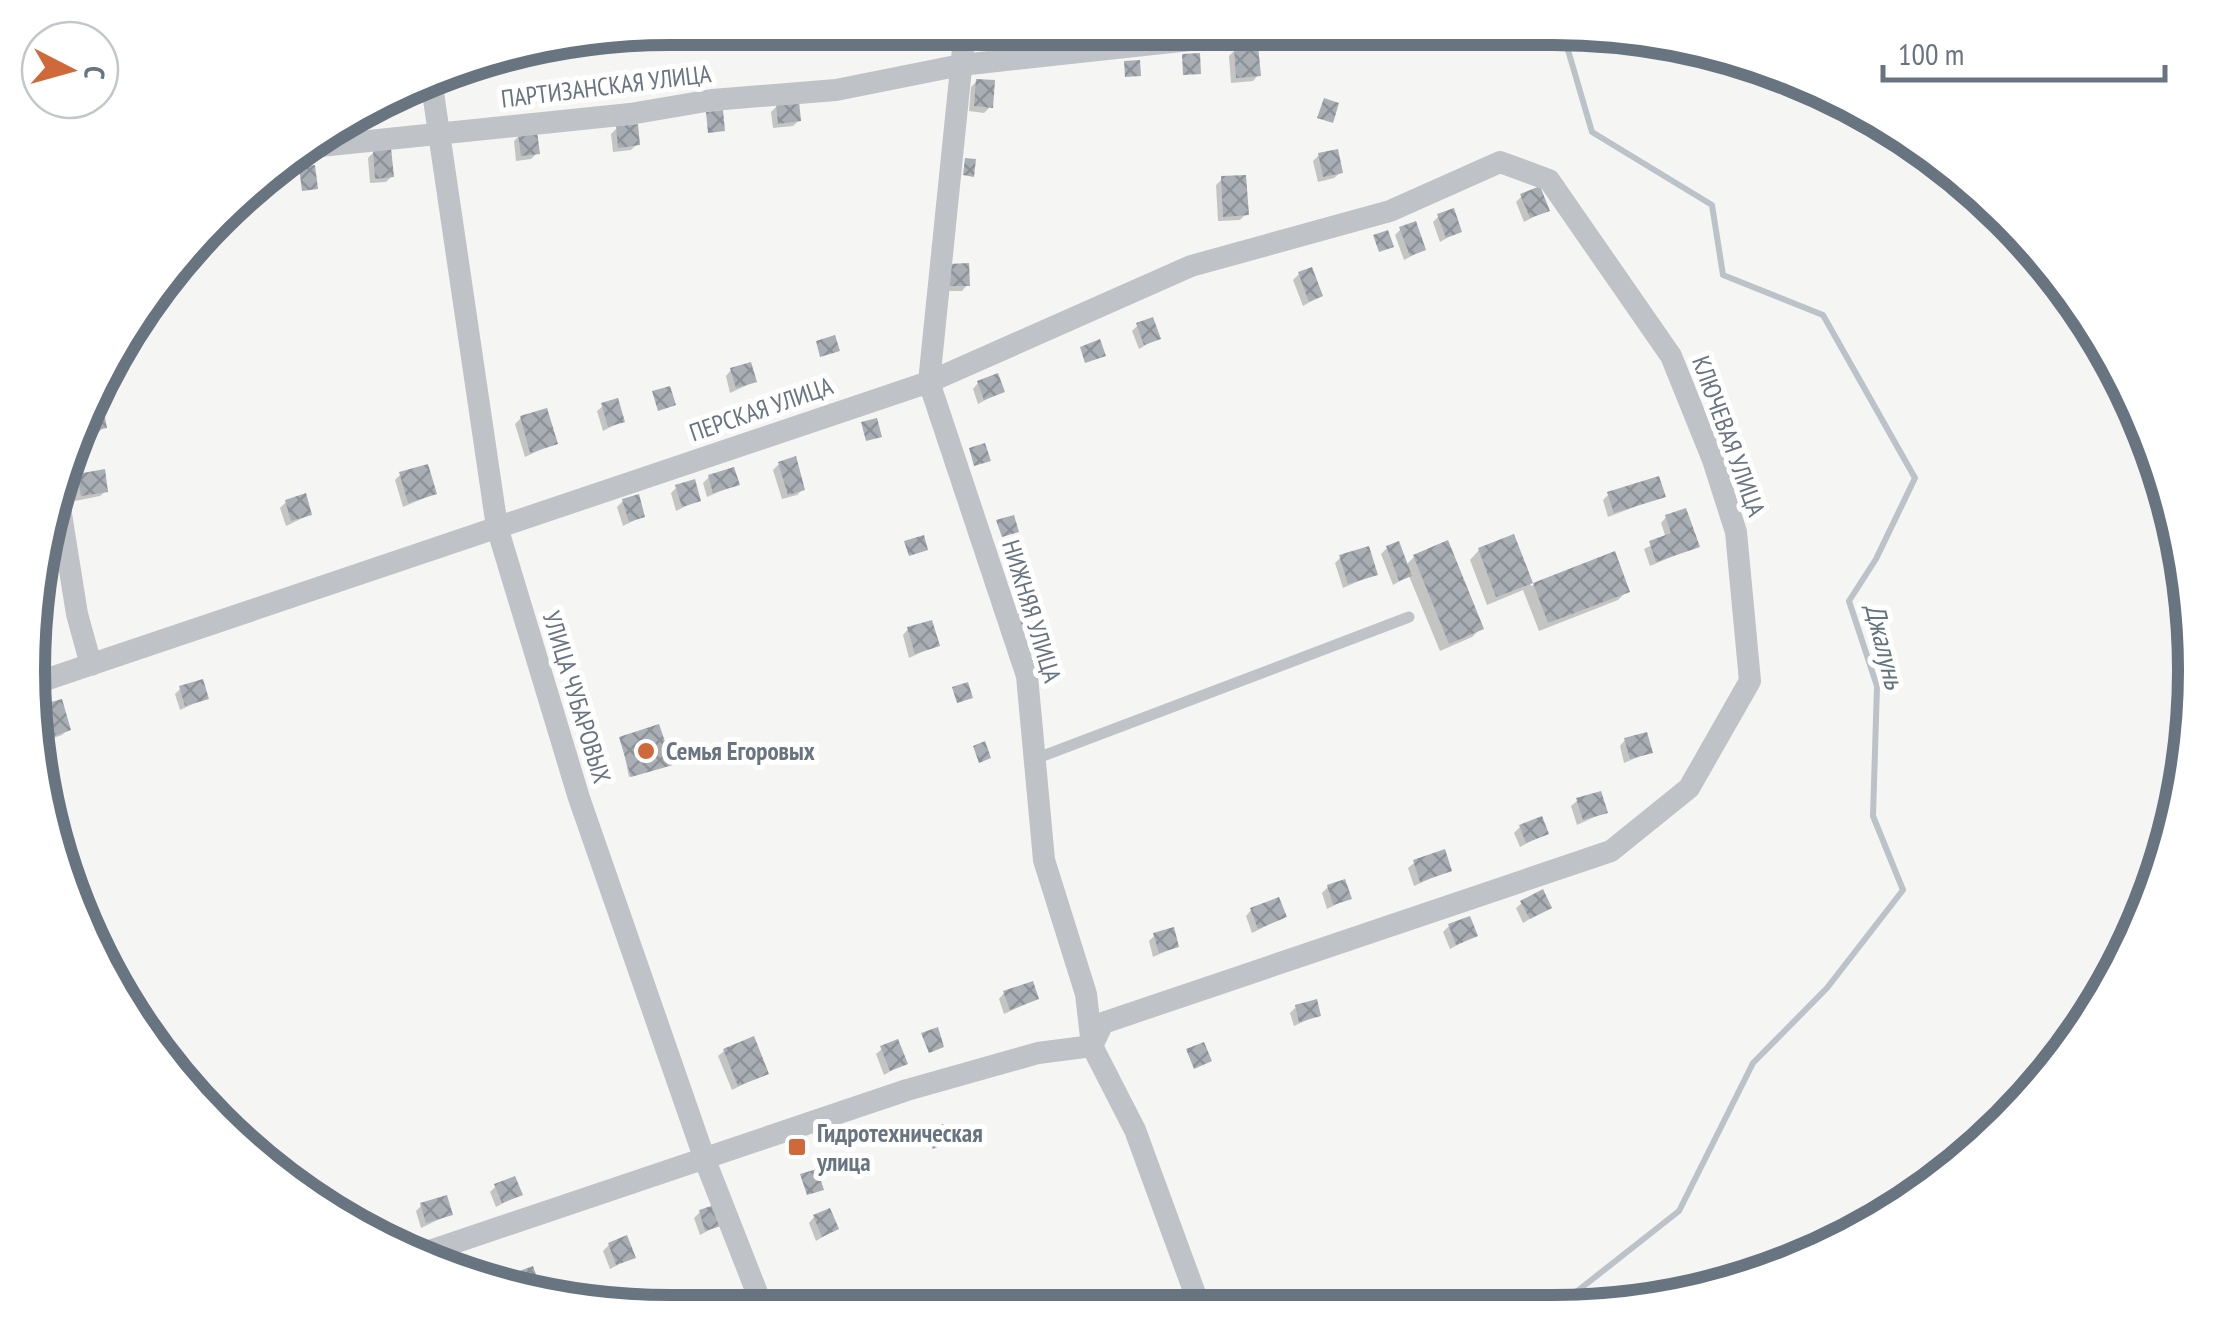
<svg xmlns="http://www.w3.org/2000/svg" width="2223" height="1340" font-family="'PT Sans Narrow',sans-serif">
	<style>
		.shadow { fill: #0003 }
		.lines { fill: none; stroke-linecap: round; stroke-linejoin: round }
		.stream { stroke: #bbc2c8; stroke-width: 6 }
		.building { fill: url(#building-cross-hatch) }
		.service { stroke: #bfc2c6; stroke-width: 11 }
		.minor { stroke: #bfc2c6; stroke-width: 22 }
		.poi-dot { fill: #cf693a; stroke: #fff; stroke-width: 4 }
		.labels { text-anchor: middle; stroke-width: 10; stroke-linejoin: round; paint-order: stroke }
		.street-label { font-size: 25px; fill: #687480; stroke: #fff }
		.poi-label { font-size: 25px; font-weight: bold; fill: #687480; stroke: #fff; text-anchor: start }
		.water-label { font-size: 28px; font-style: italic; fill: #64747d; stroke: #fff }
		.rim { fill: none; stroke: #687480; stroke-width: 12 }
	</style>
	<defs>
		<pattern id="building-cross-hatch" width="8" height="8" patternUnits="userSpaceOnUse" patternTransform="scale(2.5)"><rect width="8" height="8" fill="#a8aeb4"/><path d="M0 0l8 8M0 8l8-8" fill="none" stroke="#8d9298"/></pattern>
	</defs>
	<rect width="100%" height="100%" fill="#f5f6f3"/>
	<!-- shadow -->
	<path class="shadow" d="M757,28H780L781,39L775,45L759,47Z
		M1235,50L1258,75L1253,81L1231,83L1229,56Z
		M977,81L990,107L984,113L969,111L971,87Z
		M777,106L799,120L793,126L773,128L771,112Z
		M617,128L637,144L631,150L613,152L611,134Z
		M519,136L537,153L531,159L516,161L514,141Z
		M374,152L392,176L386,182L370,183L368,158Z
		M1319,155L1340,173L1334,178L1318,182L1313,161Z
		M1222,179L1246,214L1240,220L1218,221L1216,185Z
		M1522,196L1547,210L1524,222L1516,202Z
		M1439,216L1459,231L1440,242L1433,222Z
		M1401,229L1423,250L1404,260L1395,235Z
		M949,266L967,285L962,291H943Z
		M1299,274L1320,296L1303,306L1293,280Z
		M1138,325L1158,338L1139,349L1132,331Z
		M731,370L754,382L730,393L726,376Z
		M978,383L1002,391L978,404L973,389Z
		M603,406L622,421L603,431L597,411Z
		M90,411L104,427L98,433L76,437Z
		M521,418L555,443L525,457L515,424Z
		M779,464L803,489L797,495L782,499L773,470Z
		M401,474L434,494L403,507L395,480Z
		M78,476L106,491L100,496L75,501L72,482Z
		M709,477L737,484L707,497L703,483Z
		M677,487L698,500L676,511L671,493Z
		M1609,494L1663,496L1608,517L1603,500Z
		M623,501L643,516L623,526L617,507Z
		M286,502L309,515L286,526L280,508Z
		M1666,517L1697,546L1650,566L1644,549L1666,538L1661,523Z
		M1512,537L1531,586L1613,554L1627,591L1618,600L1539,631L1523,590L1487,605L1470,560L1479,550Z
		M1387,548L1405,566L1414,557L1481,628L1472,637L1440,651L1409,576L1393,585L1381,554Z
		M1341,557L1375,574L1343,588L1335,563Z
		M908,629L937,645L909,658L903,635Z
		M181,688L206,698L180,710L175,694Z
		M46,707L68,730L62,735L48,740L40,712Z
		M621,739L670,765L629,777Z
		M1625,740L1650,752L1624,763L1620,746Z
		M1577,801L1605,812L1577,825L1571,806Z
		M1520,827L1546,833L1520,847L1514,833Z
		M1414,863L1449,870L1414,886L1408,868Z
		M1328,887L1349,898L1327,909L1322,893Z
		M1522,903L1549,907L1523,923L1516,908Z
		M1251,910L1284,917L1252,933L1246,916Z
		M1449,926L1475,936L1450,949L1443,932Z
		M1155,935L1176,947L1153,957L1149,941Z
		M1004,993L1036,999L1004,1014L999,999Z
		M1296,1007L1318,1015L1294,1026L1290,1013Z
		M882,1049L905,1063L884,1075L876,1054Z
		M724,1051L766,1073L732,1090L718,1056Z
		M496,1186L520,1194L496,1207L490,1192Z
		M421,1206L450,1214L421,1228L416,1211Z
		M700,1212L721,1224L700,1235L694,1218Z
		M814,1217L836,1229L816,1241L809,1223Z
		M609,1245L633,1257L610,1269L603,1251Z
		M515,1275L538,1287L533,1293L511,1287L509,1281Z"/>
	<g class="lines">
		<!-- stream -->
		<path class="stream" d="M1552,1311L1679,1211L1753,1063L1827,988L1903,890L1873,816L1877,686L1849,601L1876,559L1915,478L1823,315L1723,275L1712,205L1592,132L1563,33"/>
	</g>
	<!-- building -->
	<path class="building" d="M763,28H783L784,40L764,42Z
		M1258,45L1261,76L1236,78L1234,47Z
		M1200,53L1201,74L1183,75L1182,54Z
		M1140,60L1141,76L1125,77L1124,61Z
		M976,79L995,80L993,108L974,106Z
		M1324,98L1339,103L1333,123L1317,118Z
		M799,101L801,121L778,124L776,104Z
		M723,110L725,131L708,133L706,112Z
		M638,124L640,145L618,148L616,126Z
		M537,131L540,154L521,156L518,133Z
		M391,148L394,177L375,179L373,150Z
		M1338,149L1343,173L1323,177L1318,153Z
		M965,158L976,159L974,177L963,175Z
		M315,165L318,189L302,191L299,167Z
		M1246,175L1249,215L1223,217L1221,176Z
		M1540,186L1550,211L1530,218L1520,194Z
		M1454,208L1462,232L1446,238L1437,214Z
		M1416,221L1426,250L1410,256L1399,227Z
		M1388,230L1394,247L1379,252L1373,235Z
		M969,263L970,286H948V264Z
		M1312,267L1323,296L1309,302L1298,272Z
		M1153,317L1161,339L1144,345L1136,323Z
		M835,335L840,351L820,357L816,341Z
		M1100,339L1106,356L1085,363L1080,347Z
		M751,362L757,382L736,388L730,368Z
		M998,373L1005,392L984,400L977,381Z
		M670,386L676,405L658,411L652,391Z
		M618,398L625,422L608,427L601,403Z
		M103,406L107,428L78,434L91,408Z
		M547,408L558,444L530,453L520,416Z
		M877,418L882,437L866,441L861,422Z
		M985,443L991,461L974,466L969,448Z
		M796,456L805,490L788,495L778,462Z
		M428,464L437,494L408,503L399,472Z
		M734,467L740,485L713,493L708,475Z
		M105,469L108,492L81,496L77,474Z
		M1659,476L1666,497L1614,513L1607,492Z
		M695,479L701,501L682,507L675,485Z
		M306,493L312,515L291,521L285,500Z
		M639,494L645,517L629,522L622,499Z
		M1686,508L1700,547L1656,562L1649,541L1671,533L1665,515Z
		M1014,515L1019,532L1002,537L996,520Z
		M1514,534L1533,583L1496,597L1478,548Z
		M924,535L928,550L909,556L904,541Z
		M1448,540L1484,629L1449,644L1413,555Z
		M1399,541L1412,576L1399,581L1386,546Z
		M1369,546L1378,575L1348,584L1339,555Z
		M1615,551L1630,592L1548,623L1533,583Z
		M1036,609L1041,624L1022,630L1018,614Z
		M932,620L940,646L915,654L907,627Z
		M203,679L209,699L185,706L179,686Z
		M968,682L973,698L957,703L952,687Z
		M62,699L71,730L54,736L44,704Z
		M659,724L673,765L631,777L619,737Z
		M1647,732L1653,753L1630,759L1624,738Z
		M985,741L991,758L979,763L973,746Z
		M1601,791L1608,813L1583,820L1576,798Z
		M1542,816L1549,834L1526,843L1519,825Z
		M1445,849L1452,871L1420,882L1413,860Z
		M1345,879L1352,899L1333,905L1327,885Z
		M1543,889L1552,908L1530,919L1520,901Z
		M1279,897L1287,917L1258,929L1250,908Z
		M1470,916L1478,936L1456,945L1448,924Z
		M1174,927L1179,947L1159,953L1153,933Z
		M1033,981L1039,999L1010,1010L1003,991Z
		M1317,999L1321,1016L1299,1022L1295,1005Z
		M938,1027L944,1047L929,1053L921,1033Z
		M754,1036L769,1074L738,1086L723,1049Z
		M898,1039L908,1064L890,1071L880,1046Z
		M1204,1042L1212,1061L1194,1069L1186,1049Z
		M943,1124L951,1141L933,1149L925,1131Z
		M817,1169L824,1190L807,1195L800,1174Z
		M515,1176L523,1195L502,1203L494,1184Z
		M447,1195L453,1215L426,1223L420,1203Z
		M717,1204L724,1225L705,1231L699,1210Z
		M830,1208L839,1229L822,1237L813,1215Z
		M365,1210L373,1234L344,1217Z
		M627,1235L636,1258L616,1265L608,1243Z
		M533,1266L541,1288L519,1289L514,1273Z"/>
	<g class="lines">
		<!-- service -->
		<path class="service" d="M1035,759L1409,617"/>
		<!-- minor -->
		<path class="minor" d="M965,29L929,382L1027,676L1044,860L1086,994L1092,1046L1135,1130L1201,1310
			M431,79L497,527L579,798L705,1160L763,1308
			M301,148L630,114L712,100L836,90L961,65L1274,31
			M57,489L77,614L91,665
			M30,685L929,382L1191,266L1390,211L1500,162L1549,180L1671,356L1713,460L1736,532L1750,681L1689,788L1611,851L1103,1023L1092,1046
			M412,1257L907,1090L1038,1053L1092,1046"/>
	</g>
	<!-- markers -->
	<g class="poi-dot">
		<circle cx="646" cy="751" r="10"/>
		<rect x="787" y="1137" width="20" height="20" rx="5"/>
	</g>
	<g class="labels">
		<!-- street labels -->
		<g class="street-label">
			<text transform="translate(606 86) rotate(-7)" y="9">ПАРТИЗАНСКАЯ УЛИЦА</text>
			<text transform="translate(761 409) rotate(-19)" y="9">ПЕРСКАЯ УЛИЦА</text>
			<text transform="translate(1729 436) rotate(70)" y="9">КЛЮЧЕВАЯ УЛИЦА</text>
			<text transform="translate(1032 611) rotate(73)" y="9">НИЖНЯЯ УЛИЦА</text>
			<text transform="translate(577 697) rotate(73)" y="9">УЛИЦА ЧУБАРОВЫХ</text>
		</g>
		<!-- poi labels -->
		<g class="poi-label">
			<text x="666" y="760">Семья Егоровых</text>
			<text x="817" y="1142">Гидротехническая<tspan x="817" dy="29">улица</tspan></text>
		</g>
		<!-- water labels -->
		<g class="water-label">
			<text transform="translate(1885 646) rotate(76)" y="10">Джалунь</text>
		</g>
	</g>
	<!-- crop -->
	<path d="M0 0H2223V1340H0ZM670 45H1553A625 625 0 0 1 2178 670V670A625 625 0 0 1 1553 1295H670A625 625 0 0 1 45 670V670A625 625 0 0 1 670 45Z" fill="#fff" fill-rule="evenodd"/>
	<path class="rim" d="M670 45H1553A625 625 0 0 1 2178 670V670A625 625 0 0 1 1553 1295H670A625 625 0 0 1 45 670V670A625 625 0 0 1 670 45Z"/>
	<!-- north arrow -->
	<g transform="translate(70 70) rotate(96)"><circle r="48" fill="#ffffff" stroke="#c3c7cc" stroke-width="2.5"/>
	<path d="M0-8L18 38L0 25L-18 38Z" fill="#cf693a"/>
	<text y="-15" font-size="28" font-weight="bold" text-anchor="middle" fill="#687480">С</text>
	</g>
	<!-- scale -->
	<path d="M1883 65v15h282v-15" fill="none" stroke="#687480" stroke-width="5"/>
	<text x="1898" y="65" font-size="30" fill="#687480" stroke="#ffffff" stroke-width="8" paint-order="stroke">100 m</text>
</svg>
